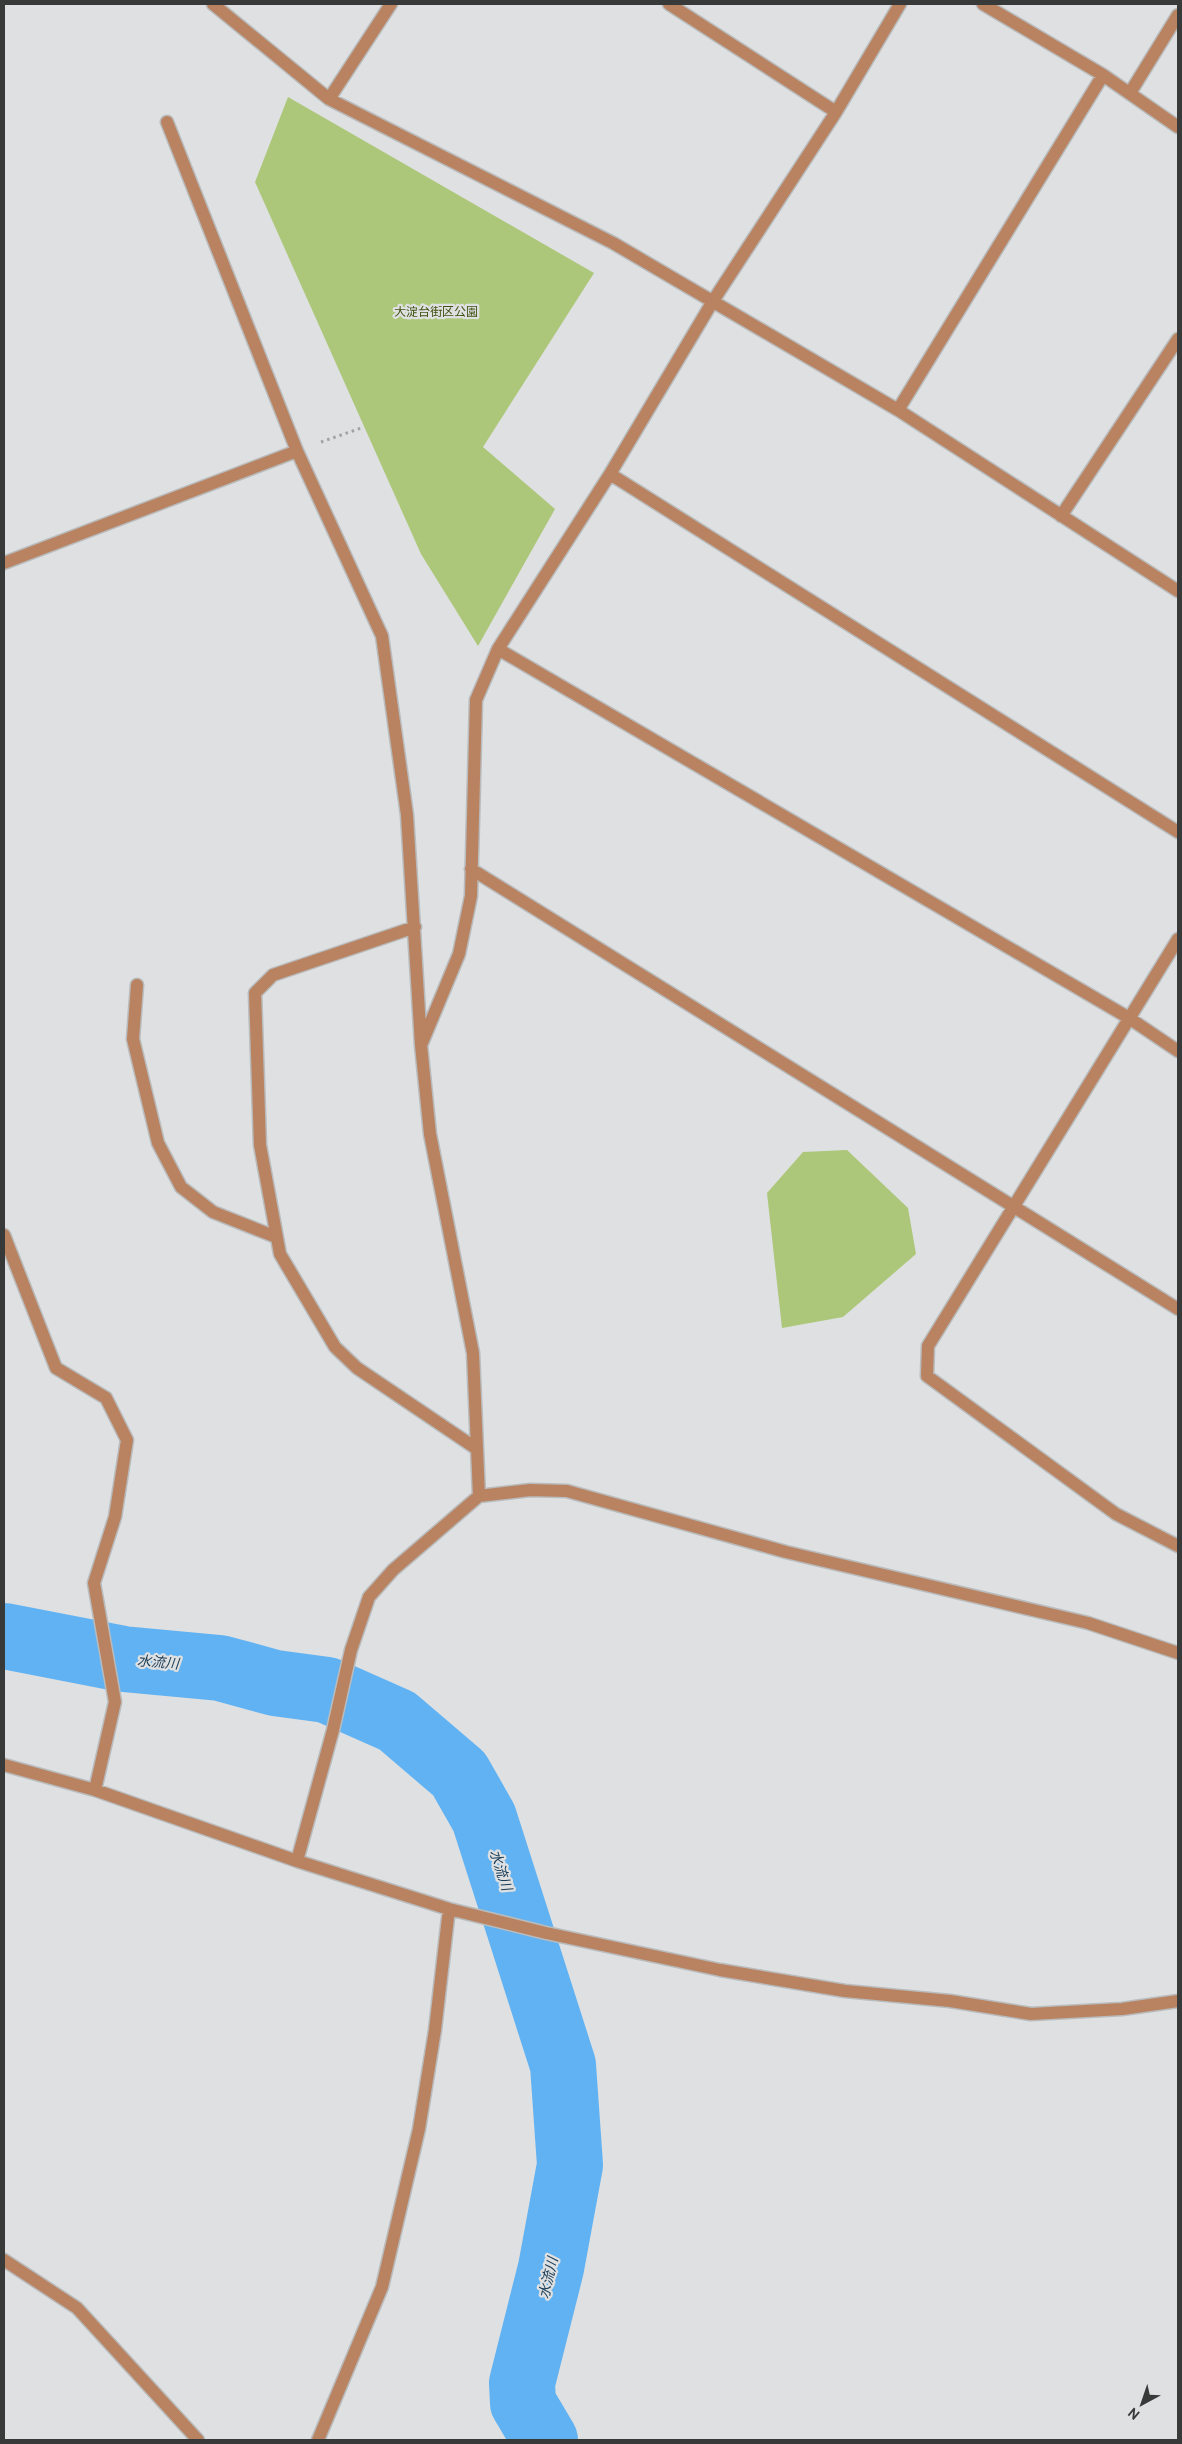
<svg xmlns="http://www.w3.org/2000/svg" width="1182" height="2444" font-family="Overpass,'Noto Sans JP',sans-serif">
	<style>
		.green { fill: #adc77a }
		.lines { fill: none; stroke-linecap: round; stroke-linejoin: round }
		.river { stroke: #61b2f3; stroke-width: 66 }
		.minor-casing { stroke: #b9bbbc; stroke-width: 15 }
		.path { stroke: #a1a2a3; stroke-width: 3; stroke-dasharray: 2.5 4; stroke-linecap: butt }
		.minor { stroke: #b98361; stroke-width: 12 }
		.labels { text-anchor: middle; stroke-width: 4.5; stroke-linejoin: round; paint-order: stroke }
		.park-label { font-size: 12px; fill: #3f510f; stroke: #dee0e1 }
		.water-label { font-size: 14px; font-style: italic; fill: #193b55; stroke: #dee0e1 }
	</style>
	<rect width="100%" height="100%" fill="#dee0e1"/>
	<!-- green -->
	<path class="green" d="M288,97L594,273L483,447L555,509L478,646L421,554L255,182Z
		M847,1150L908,1208L916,1254L843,1317L782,1328L767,1193L803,1152Z"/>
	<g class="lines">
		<!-- river -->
		<path class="river" d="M4,1636L123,1659L220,1668L275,1683L327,1690L397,1721L459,1774L484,1818L563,2065L570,2165L551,2268L522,2383L523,2403L545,2440"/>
		<defs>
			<path id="minor" d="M213,4L329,99L613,243L898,410L1178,591
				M669,4L836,112
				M983,4L1103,75L1178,127
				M1130,93L1178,15
				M329,99L391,4
				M167,122L297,451L382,636L407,815L421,1045L430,1134L473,1353L479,1496
				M898,410L1103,75
				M610,474L1178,832
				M1061,516L1178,339
				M4,563L297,451
				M498,649L1129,1018L1178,1051
				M471,869L1178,1309
				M415,927L273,975L255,993L260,1145L280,1254L335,1347L357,1368L477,1449
				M1178,939L928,1346L927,1376L1116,1514L1178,1546
				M137,985L133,1039L158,1143L181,1187L213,1212L276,1237
				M422,1043L459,954L471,896L476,700L498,649L610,474L713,301L836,112L900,4
				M4,1235L56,1368L106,1398L127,1440L115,1517L94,1583L115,1702L95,1790
				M4,1765L95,1790L297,1861L449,1909L546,1933L720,1970L845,1991L950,2001L1031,2014L1122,2009L1178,2001
				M297,1861L333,1730L351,1650L369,1597L393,1570L479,1496L530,1490L567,1491L786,1552L1088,1623L1178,1653
				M4,2260L77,2308L198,2440
				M318,2440L382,2287L419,2129L435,2030L449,1909"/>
		</defs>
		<!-- minor casing -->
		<use href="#minor" class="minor-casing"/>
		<!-- path -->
		<path class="path" d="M321,442L364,427"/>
		<!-- minor -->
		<use href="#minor" class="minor"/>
	</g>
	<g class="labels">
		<!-- park labels -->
		<g class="park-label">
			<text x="436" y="316">大淀台街区公園</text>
		</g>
		<!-- water labels -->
		<g class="water-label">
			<text transform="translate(158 1662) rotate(5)" y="5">水流川</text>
			<text transform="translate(501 1870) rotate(72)" y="5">水流川</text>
			<text transform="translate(548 2278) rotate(-77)" y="5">水流川</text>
		</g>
	</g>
	<!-- border -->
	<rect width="1182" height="2444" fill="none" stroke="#383939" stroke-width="10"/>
	<!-- north arrow -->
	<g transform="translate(1142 2404) rotate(220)" stroke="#dee0e1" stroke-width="4" paint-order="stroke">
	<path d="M0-4L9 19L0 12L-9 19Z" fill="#383939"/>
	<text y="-8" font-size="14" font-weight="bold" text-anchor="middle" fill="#383939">N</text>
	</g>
</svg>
